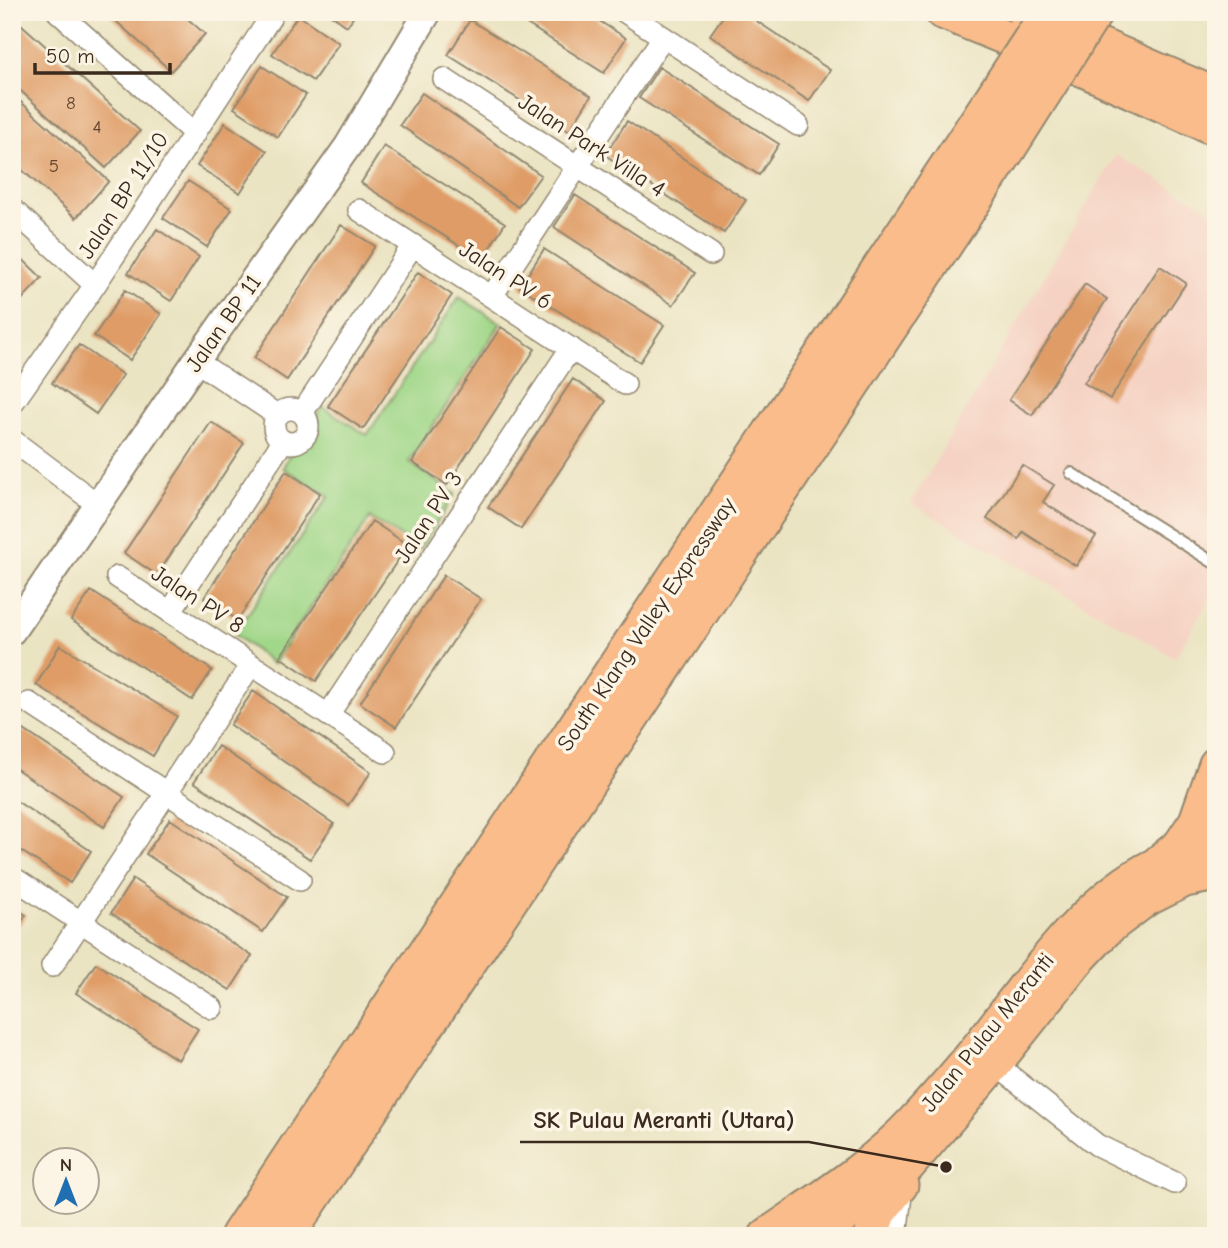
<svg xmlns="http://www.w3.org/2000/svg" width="1228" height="1248" font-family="'Comic Neue',sans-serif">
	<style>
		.built { fill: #f5d2c3 }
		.green { fill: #a0d789; stroke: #6e8054; stroke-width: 2 }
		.building { fill: #df9c66 }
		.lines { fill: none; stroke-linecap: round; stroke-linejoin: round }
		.service-casing { stroke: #938770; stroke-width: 14 }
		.minor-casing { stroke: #938770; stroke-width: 24 }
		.tertiary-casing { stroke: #938770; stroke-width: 30 }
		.primary-casing { stroke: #938770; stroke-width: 37 }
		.motorway-casing { stroke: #938770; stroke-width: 42 }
		.service { stroke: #fff; stroke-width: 10 }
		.minor { stroke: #fff; stroke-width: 21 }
		.tertiary { stroke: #fff; stroke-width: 26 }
		.primary { stroke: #f9bc8a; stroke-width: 33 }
		.motorway { stroke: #f9bc8a; stroke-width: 38 }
		.motorway-bridge-casing { stroke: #938770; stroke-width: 42; stroke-linecap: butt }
		.motorway-bridge { stroke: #f9bc8a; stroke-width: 38 }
		.labels { text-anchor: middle; stroke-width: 7; stroke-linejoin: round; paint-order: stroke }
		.number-label { font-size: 19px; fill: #644630 }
		.street-label { font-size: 23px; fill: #3b2a1e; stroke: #fcf5e5 }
		.leader { fill: none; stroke: #3b2a1e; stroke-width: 2.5 }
		.callout-dot { fill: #3b2a1e; stroke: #fcf5e5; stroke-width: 2.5 }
		.callout-label { font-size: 24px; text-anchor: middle; font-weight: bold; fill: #3b2a1e; stroke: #fcf5e5; stroke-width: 7; stroke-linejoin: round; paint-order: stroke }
	</style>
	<rect width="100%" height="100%" fill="#fcf5e5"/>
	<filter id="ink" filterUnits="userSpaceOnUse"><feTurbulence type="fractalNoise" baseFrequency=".0143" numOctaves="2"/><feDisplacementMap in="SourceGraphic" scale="14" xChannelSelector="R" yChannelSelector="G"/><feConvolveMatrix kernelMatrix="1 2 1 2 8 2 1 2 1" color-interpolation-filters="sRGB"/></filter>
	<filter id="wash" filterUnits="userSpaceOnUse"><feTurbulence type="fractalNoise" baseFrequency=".00686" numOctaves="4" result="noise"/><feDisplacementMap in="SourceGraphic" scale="28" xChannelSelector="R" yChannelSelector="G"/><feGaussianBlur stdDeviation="1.57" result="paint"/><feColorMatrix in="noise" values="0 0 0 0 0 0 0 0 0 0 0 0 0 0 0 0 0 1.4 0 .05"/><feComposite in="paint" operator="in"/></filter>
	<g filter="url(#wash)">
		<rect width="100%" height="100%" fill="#ebe4c3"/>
		<!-- built -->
		<path class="built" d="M1116,155L1216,213V588L1175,658L911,503Z"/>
		<!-- green -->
		<path class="green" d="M459,297L501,323L409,462L455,494L420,549L370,518L273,664L234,634L329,496L283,468L289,455L311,444L319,434L317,415L321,406L367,435Z"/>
		<g id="blocks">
			<!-- building -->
			<path class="building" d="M106,12H180L205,34L171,71Z
				M327,12H357L347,26Z
				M508,12H585L626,38L604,73Z
				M726,12H743L830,70L809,101L710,35Z
				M298,15L339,43L313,81L272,54Z
				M12,16L140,131L106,168L12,83Z
				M470,20L591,96L569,131L448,55Z
				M262,66L306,95L278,137L234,108Z
				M659,67L779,144L759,175L639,98Z
				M422,93L541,175L518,207L400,125Z
				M12,94L109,181L76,218L12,161Z
				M627,121L746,200L724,233L605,155Z
				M225,123L267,151L240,193L197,166Z
				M384,146L505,223L482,260L361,183Z
				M188,181L232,209L207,247L163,218Z
				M575,195L695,273L673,305L554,227Z
				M341,225L375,246L287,380L254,358Z
				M157,229L199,257L171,301L128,273Z
				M12,249L42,278L12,310Z
				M544,249L664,325L640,362L520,287Z
				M1160,266L1186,283L1110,399L1084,383Z
				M418,272L452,295L363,429L328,406Z
				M1085,284L1107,299L1032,415L1009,400Z
				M125,290L161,314L130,360L94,336Z
				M501,327L535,349L447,485L412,462Z
				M79,345L123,375L96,414L52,383Z
				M573,379L606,401L521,529L488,507Z
				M211,422L244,443L157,575L124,553Z
				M1022,465L1054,485L1043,502L1096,536L1076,566L1023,532L1019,539L987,519Z
				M286,471L320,493L238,620L204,598Z
				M372,521L408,545L316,681L280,657Z
				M444,575L481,599L396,727L360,703Z
				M91,591L212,670L192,700L71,620Z
				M60,645L177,716L153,756L36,685Z
				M253,691L371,772L348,805L230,725Z
				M12,722L124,797L104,827L12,766Z
				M218,746L334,824L310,859L194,782Z
				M12,798L91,851L70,883L12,845Z
				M170,819L287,897L263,932L146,854Z
				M133,879L252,956L230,990L111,913Z
				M12,906L26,915L12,936Z
				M96,963L198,1029L178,1060L76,993Z"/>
		</g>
	</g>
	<g filter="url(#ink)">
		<use href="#blocks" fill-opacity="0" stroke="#938770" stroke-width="2"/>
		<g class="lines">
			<defs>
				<path id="service" d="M1071,473L1216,564"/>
				<path id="minor" d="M58,12L195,134
					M625,12L798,125
					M444,79L711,254
					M12,209L95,285
					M359,210L625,384
					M492,296L663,37
					M196,361L277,415
					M12,404L95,285L274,12
					M274 426a17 17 0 1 1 34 0a17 17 0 1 1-34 0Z
					M302,413L413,245
					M12,440L97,504
					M117,577L385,752
					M170,612L283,441
					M29,703L300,880
					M328,715L571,348
					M12,877L212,1008
					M52,966L251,665
					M995,1064L1097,1145L1175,1183
					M896,1236L902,1187"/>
				<path id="tertiary" d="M12,631L196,361L348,146L428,12"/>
				<path id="primary" d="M942,12L1086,71L1216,129
					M1024,12L1216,95
					M1160,861L1180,845L1196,821L1216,764
					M766,1236C816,1201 871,1167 913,1122C934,1099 956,1075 976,1050C1026,987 1080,902 1155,865C1173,856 1196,852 1216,847
					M819,1236L908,1166L995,1064L1076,962L1108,928L1145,900L1185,880L1216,874
					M871,1236L879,1213L901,1185"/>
				<path id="motorway" d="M240,1236L974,129
					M285,1236L1006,149"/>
			</defs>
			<!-- service casing -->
			<use href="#service" class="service-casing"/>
			<!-- minor casing -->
			<use href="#minor" class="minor-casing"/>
			<!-- tertiary casing -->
			<use href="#tertiary" class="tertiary-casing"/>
			<!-- primary casing -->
			<use href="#primary" class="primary-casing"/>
			<!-- motorway casing -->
			<use href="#motorway" class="motorway-casing"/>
			<!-- service -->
			<use href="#service" class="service"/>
			<!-- minor -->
			<use href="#minor" class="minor"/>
			<!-- tertiary -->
			<use href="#tertiary" class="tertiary"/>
			<!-- primary -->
			<use href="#primary" class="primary"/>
			<!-- motorway -->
			<use href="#motorway" class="motorway"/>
			<defs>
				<path id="motorway-bridge" d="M974,129L1051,12
					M1006,149L1093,12"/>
			</defs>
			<!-- motorway-bridge casing -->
			<use href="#motorway-bridge" class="motorway-bridge-casing"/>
			<!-- motorway-bridge -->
			<use href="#motorway-bridge" class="motorway-bridge"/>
		</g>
	</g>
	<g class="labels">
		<!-- number labels -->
		<g class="number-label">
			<text x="71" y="109">8</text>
			<text x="97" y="133">4</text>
			<text x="54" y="172">5</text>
		</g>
		<!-- street labels -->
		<g class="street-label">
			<text transform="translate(592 145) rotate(33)" y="8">Jalan Park Villa 4</text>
			<text transform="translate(123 195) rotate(-57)" y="8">Jalan BP 11/10</text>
			<text transform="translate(506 275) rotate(33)" y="8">Jalan PV 6</text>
			<text transform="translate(223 323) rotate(-55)" y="8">Jalan BP 11</text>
			<text transform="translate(428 517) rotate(-57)" y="8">Jalan PV 3</text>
			<text transform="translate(198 599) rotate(33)" y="8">Jalan PV 8</text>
			<text transform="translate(646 624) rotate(-56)" y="8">South Klang Valley Expressway</text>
			<text transform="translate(987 1032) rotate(-51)" y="8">Jalan Pulau Meranti</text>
		</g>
	</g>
	<!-- callouts -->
	<path class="leader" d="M946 1167L809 1142H520"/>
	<circle class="callout-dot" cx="946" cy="1167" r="7"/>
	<g class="callout-label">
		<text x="664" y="1128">SK Pulau Meranti (Utara)</text>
	</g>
	<!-- margin -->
	<rect width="1228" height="1248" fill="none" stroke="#fcf5e5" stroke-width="42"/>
	<!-- north arrow -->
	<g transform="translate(66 1181)"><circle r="33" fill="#fcf5e5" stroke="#afa495" stroke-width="2"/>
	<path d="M0-5L12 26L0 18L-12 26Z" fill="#1f6fb2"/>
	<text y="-10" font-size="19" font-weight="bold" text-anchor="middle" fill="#3b2a1e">N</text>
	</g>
	<!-- scale -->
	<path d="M35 63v10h135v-10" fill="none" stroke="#3b2a1e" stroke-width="3.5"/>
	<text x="46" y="63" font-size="21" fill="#3b2a1e" stroke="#fcf5e5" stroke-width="5" paint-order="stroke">50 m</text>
</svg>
